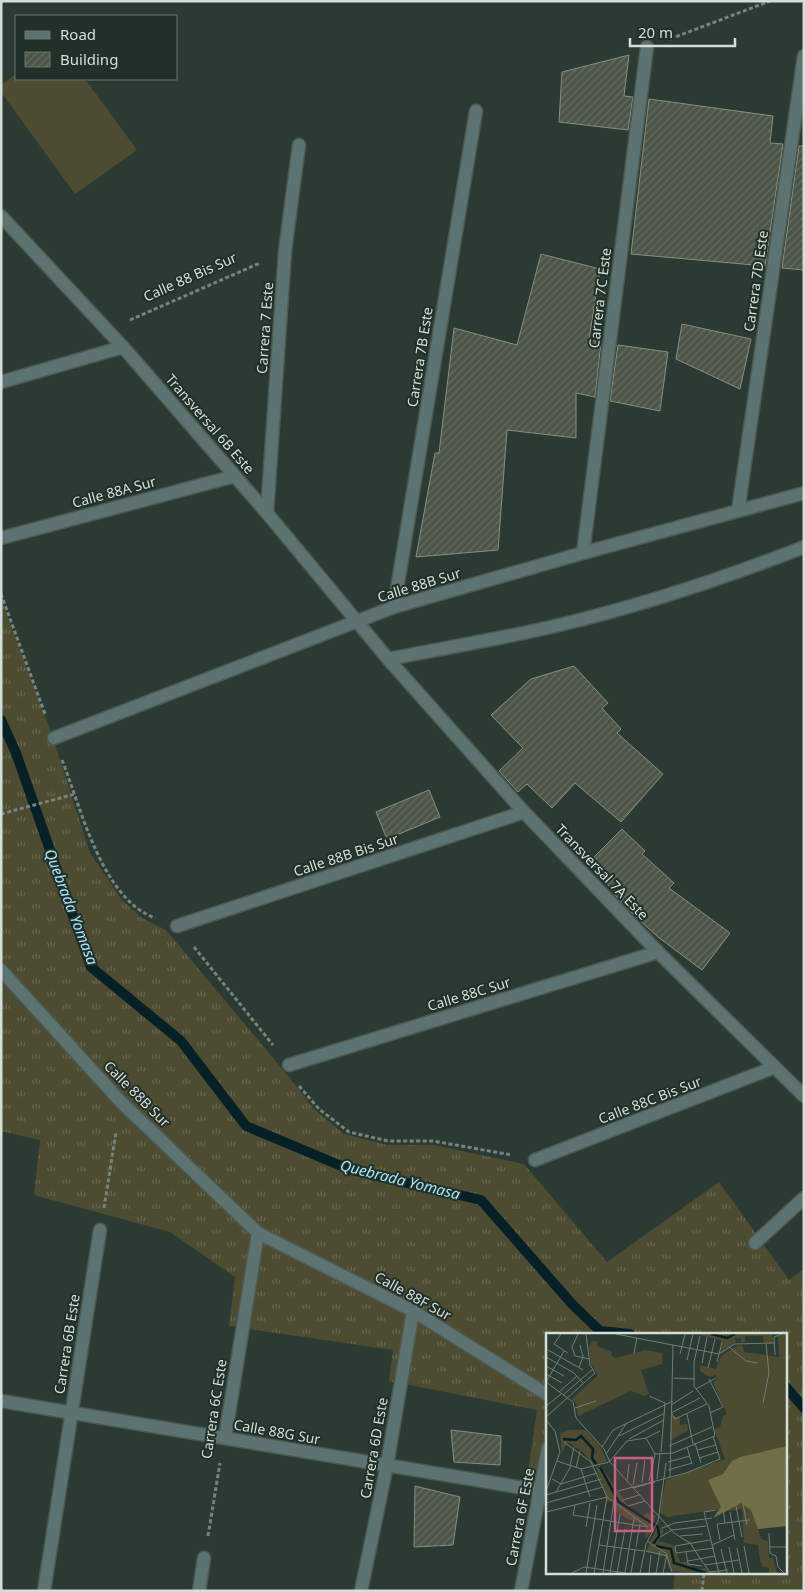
<svg xmlns="http://www.w3.org/2000/svg" width="805" height="1592" font-family="'Noto Sans',sans-serif">
	<style>
		.grass { fill: url(#grass-tufts) }
		.garden { fill: #4e4c30 }
		.lines { fill: none; stroke-linecap: round; stroke-linejoin: round }
		.stream { stroke: #062027; stroke-width: 10 }
		.building { fill: url(#building-hatch); stroke: #868f80 }
		.minor-casing { stroke: #4a5951; stroke-width: 15 }
		.path { stroke: #76847d; stroke-width: 3; stroke-dasharray: 4 2.5; stroke-linecap: butt }
		.minor { stroke: #5d7371; stroke-width: 12 }
		.labels { text-anchor: middle; stroke-width: 4; stroke-linejoin: round; paint-order: stroke }
		.street-label { font-size: 14px; fill: #d5dfda; stroke: #213029 }
		.water-label { font-size: 15px; font-style: italic; fill: #a8e7fb; stroke: #213029 }
		.inset-river { fill: none; stroke: #062027; stroke-width: 2.5 }
		.inset-road { fill: none; stroke: #6f7d76; stroke-width: 1 }
		.view { fill: #c95e87; fill-opacity: 0.15; stroke: #c95e87; stroke-width: 2.5 }
		.inset-edge { fill: none; stroke: #d5dfda; stroke-width: 2.5 }
	</style>
	<defs>
		<pattern id="grass-tufts" width="24" height="20" patternUnits="userSpaceOnUse" patternTransform="scale(1.25)"><rect width="24" height="20" fill="#4e4c30"/><path d="M3 7l-1-3M5 7V3M7 7l1-3M15 17l-1-3M17 17v-4M19 17l1-3" fill="none" stroke="#67654d"/></pattern>
		<pattern id="building-hatch" width="6" height="6" patternUnits="userSpaceOnUse" patternTransform="scale(1.25)"><rect width="6" height="6" fill="#4c5547"/><path d="M-1 1l2-2M0 6l6-6M5 7l2-2" fill="none" stroke="#656d61"/></pattern>
	</defs>
	<rect width="100%" height="100%" fill="#2b3b33"/>
	<!-- grass -->
	<path class="grass" d="M1,599L53,738L90,853L122,900L142,918L166,930L293,1082L314,1109L344,1134L387,1145H433L524,1164L607,1262L719,1182L789,1280L804,1269V1591H673L675,1573H786V1334H548L547,1481L527,1478L537,1410L389,1381L393,1350L229,1326L235,1277L170,1232L34,1195L40,1140L1,1131Z"/>
	<!-- garden -->
	<path class="garden" d="M16,74V79H85L137,150L75,194L1,92V85Z"/>
	<g class="lines">
		<!-- stream -->
		<path class="stream" d="M1,720L16,753L91,967L181,1041L246,1126L351,1170L481,1200L572,1304L600,1331L630,1334
			M786,1387L804,1408"/>
	</g>
	<!-- building -->
	<path class="building" d="M629,55L624,96L633,97L628,130L559,122L562,72Z
		M649,99L773,116L770,143L783,144L765,266L631,254Z
		M799,146H804V270L782,268Z
		M541,254L600,269L589,340L601,342L595,397L576,393V438L507,430L498,550L416,557L435,453H439L454,328L517,345Z
		M682,324L751,339L740,389L676,359Z
		M618,345L668,352L660,411L610,401Z
		M574,666L608,703L602,708L621,729L617,733L663,774L621,822L575,783L552,808L527,784L518,792L499,771L523,748L491,715L531,679Z
		M429,790L440,817L387,839L376,812Z
		M622,829L645,851L642,854L674,883L669,888L730,933L702,970L658,937L636,917L613,893L614,891L587,864Z
		M451,1430L501,1436L500,1465L454,1462Z
		M415,1486L460,1497L453,1545L414,1547Z"/>
	<g class="lines">
		<defs>
			<path id="minor" d="M1,216L123,347L267,513L388,659L524,812L658,952L804,1096
				M1,382L123,347
				M738,511L804,56
				M267,513L285,251L299,145
				M1,538L235,476
				M583,553L647,47
				M394,607L476,111
				M388,659C444,648 500,639 555,626C640,606 722,579 804,547
				M54,738L394,607L583,553L804,493
				M177,926L524,812
				M1,970L121,1102L258,1233L413,1311L548,1395
				M289,1065L658,952
				M535,1160L775,1067
				M755,1243L804,1198
				M1,1401L548,1492
				M225,1438L258,1233
				M44,1591L100,1230
				M199,1591L204,1558
				M361,1591L387,1465L413,1311
				M521,1591L548,1448"/>
		</defs>
		<!-- minor casing -->
		<use href="#minor" class="minor-casing"/>
		<!-- path -->
		<path class="path" d="M670,39L770,1
			M130,320L260,263
			M1,594L45,714
			M62,760C81,808 102,899 155,918
			M1,814L75,794
			M194,947L273,1045
			M299,1086L319,1109L349,1132L388,1141H433L512,1155
			M104,1208L116,1132
			M208,1536L220,1463
			M702,1591L704,1573"/>
		<!-- minor -->
		<use href="#minor" class="minor"/>
	</g>
	<g class="labels">
		<!-- street labels -->
		<g class="street-label">
			<text transform="translate(190 277) rotate(-24)" y="5">Calle 88 Bis Sur</text>
			<text transform="translate(756 281) rotate(-82)" y="5">Carrera 7D Este</text>
			<text transform="translate(600 298) rotate(-83)" y="5">Carrera 7C Este</text>
			<text transform="translate(265 328) rotate(-86)" y="5">Carrera 7 Este</text>
			<text transform="translate(420 357) rotate(-81)" y="5">Carrera 7B Este</text>
			<text transform="translate(210 424) rotate(49)" y="5">Transversal 6B Este</text>
			<text transform="translate(114 492) rotate(-15)" y="5">Calle 88A Sur</text>
			<text transform="translate(419 585) rotate(-17)" y="5">Calle 88B Sur</text>
			<text transform="translate(346 855) rotate(-18)" y="5">Calle 88B Bis Sur</text>
			<text transform="translate(602 872) rotate(46)" y="5">Transversal 7A Este</text>
			<text transform="translate(469 994) rotate(-17)" y="5">Calle 88C Sur</text>
			<text transform="translate(137 1094) rotate(45)" y="5">Calle 88B Sur</text>
			<text transform="translate(650 1100) rotate(-21)" y="5">Calle 88C Bis Sur</text>
			<text transform="translate(413 1296) rotate(29)" y="5">Calle 88F Sur</text>
			<text transform="translate(67 1344) rotate(-81)" y="5">Carrera 6B Este</text>
			<text transform="translate(214 1409) rotate(-81)" y="5">Carrera 6C Este</text>
			<text transform="translate(277 1432) rotate(10)" y="5">Calle 88G Sur</text>
			<text transform="translate(374 1448) rotate(-80)" y="5">Carrera 6D Este</text>
			<text transform="translate(520 1517) rotate(-79)" y="5">Carrera 6F Este</text>
		</g>
		<!-- water labels -->
		<g class="water-label">
			<text transform="translate(71 907) rotate(69)" y="5">Quebrada Yomasa</text>
			<text transform="translate(400 1180) rotate(14)" y="5">Quebrada Yomasa</text>
		</g>
	</g>
	<!-- overview -->
	<g transform="translate(546 1333)">
		<rect width="241" height="241" fill="#2b3b33"/>
		<path d="M149,1H195V5H189L190,10L174,20L177,9L174,7ZM241,1V193L212,196L215,206L222,208L223,225H227L231,240H223V235L217,234L214,227L212,212L198,210L196,176L181,178L167,185L175,176L121,184L113,179L120,147L179,126L168,96L174,94L177,83L181,81L167,50L171,46L169,42L164,44L154,38V32L170,36L175,23L193,12L197,13L198,19L233,24L232,3ZM46,8L52,9L51,13L66,19L65,23L69,25L99,17L116,20V31L95,37L103,61L98,63L85,58L32,83L30,70L26,66L52,42L45,31L43,14ZM126,83L134,85V92L141,91L142,97L124,108ZM21,97H39L54,113L48,120L51,131L47,132L37,119L22,109L16,119L14,101ZM55,133L85,177L97,182L102,179L105,183L110,182L106,198L99,206L100,194L80,185L67,176L68,169L61,168L50,134ZM112,192L118,197L112,210L115,208L128,213L134,229H141L149,237L159,235L163,240L124,238L119,223L100,219Z" fill="#4e4c30"/>
		<path d="M241,113V193L212,196L205,177L195,170L167,185L175,174L162,147L177,141L186,128L194,124Z" fill="#726f48"/>
		<path d="M195,1H226L227,10H218L217,3H199V9H195ZM54,113L61,128L51,131L48,122Z" fill="#4e4c30"/>
		<path class="inset-river" d="M165,1L181,5L189,1M17,106L30,107L35,103L47,116L46,125L50,131M54,134L73,169L112,194L113,203L107,211M110,213L125,216L128,230L160,240"/>
		<path class="inset-road" d="M15,1L8,11L22,20M32,1L26,14L29,23L44,26M70,1L173,21L189,11L228,10M183,14L200,28L211,30M2,17L37,37M18,18L0,49L27,69L30,85L58,116L64,129L128,200L144,210L164,240M88,20L91,5M134,21L139,1M229,22L228,4L236,1M0,24L28,40L37,50M141,27L147,1M171,29L176,9M156,30L161,4M0,33L18,43M33,34L37,24L34,12M162,35L169,6M0,41L16,50M128,45L149,46M163,46L177,74L164,80M150,56L170,45M13,59L31,43M17,62L47,36M103,63L119,70M217,70L223,40L220,11M125,72L147,58M0,73L15,61M29,75L50,68M125,80L154,65M126,81L129,86L161,71M141,81L147,111M0,84L49,40L44,32L40,1M0,87L9,98L14,119L0,158M73,103L119,80M100,105L109,121M83,106L118,87M18,109L45,129L61,164L48,240M149,110L155,130M123,113L166,94M56,114L67,97L127,68M141,114L146,131M151,117L170,112M115,119L119,70M60,121L80,91M109,121L127,120L169,103L163,73L148,53V29L154,3M153,125L172,119M11,128L35,136L63,129L81,108L100,105L114,98M122,129L144,123M24,133L28,114M30,135L34,118M35,136L44,164M122,137L146,130M124,144L127,12M6,146L15,151L51,140M111,146L114,120M81,148L83,131M103,148L109,121M96,150L99,127M87,152L91,130M87,155L109,149M72,158L140,140L174,126L167,103M10,159L25,133M0,162L55,146M77,167L93,162M0,170L57,154M197,171L201,192M29,172L27,182L101,194M82,173L99,168M190,173L196,204M177,175L179,190M170,177L158,179L173,240M0,179L61,164L102,194M184,179L189,207M40,194L44,170M116,195L129,190L166,185M223,200L224,220L230,223L232,234L238,240M134,203L157,201M114,204L126,197L160,193M174,207L171,191L204,187M101,208L121,221L117,240M53,212L98,218M166,212L188,202M129,213L130,220L168,215M129,213L164,207M198,213L203,240M90,214L94,191M183,214L188,240M224,214H241M191,215L196,240M175,216L181,240M100,218L121,223L126,239M140,219L142,231L156,233M142,228L169,223M159,232L193,227M164,239L182,237M26,240L38,234L80,240M40,240L51,172M57,240L68,168M64,240L74,181M71,240L79,196M79,240L88,185M85,240L89,217M94,240L100,211L112,188L120,130M103,240L105,222M110,240L114,218"/>
		<path class="view" d="M69,125H106V198H69Z"/>
		<rect width="241" height="241" class="inset-edge"/>
	</g>
	<!-- border -->
	<rect width="805" height="1592" fill="none" stroke="#d5dfda" stroke-width="5"/>
	<!-- legend -->
	<rect x="15" y="15" width="162" height="65" fill="#213029" stroke="#697670"/>
	<rect x="25" y="31" width="25" height="8" fill="#5d7371" stroke="#697670"/>
	<text x="60" y="40" font-size="15" fill="#d5dfda">Road</text>
	<rect x="25" y="52" width="25" height="15" fill="url(#building-hatch)" stroke="#697670"/>
	<text x="60" y="65" font-size="15" fill="#d5dfda">Building</text>
	<!-- scale -->
	<path d="M630 38v8h105v-8" fill="none" stroke="#d5dfda" stroke-width="2.5"/>
	<text x="638" y="38" font-size="15" fill="#d5dfda" stroke="#213029" stroke-width="4" paint-order="stroke">20 m</text>
</svg>
